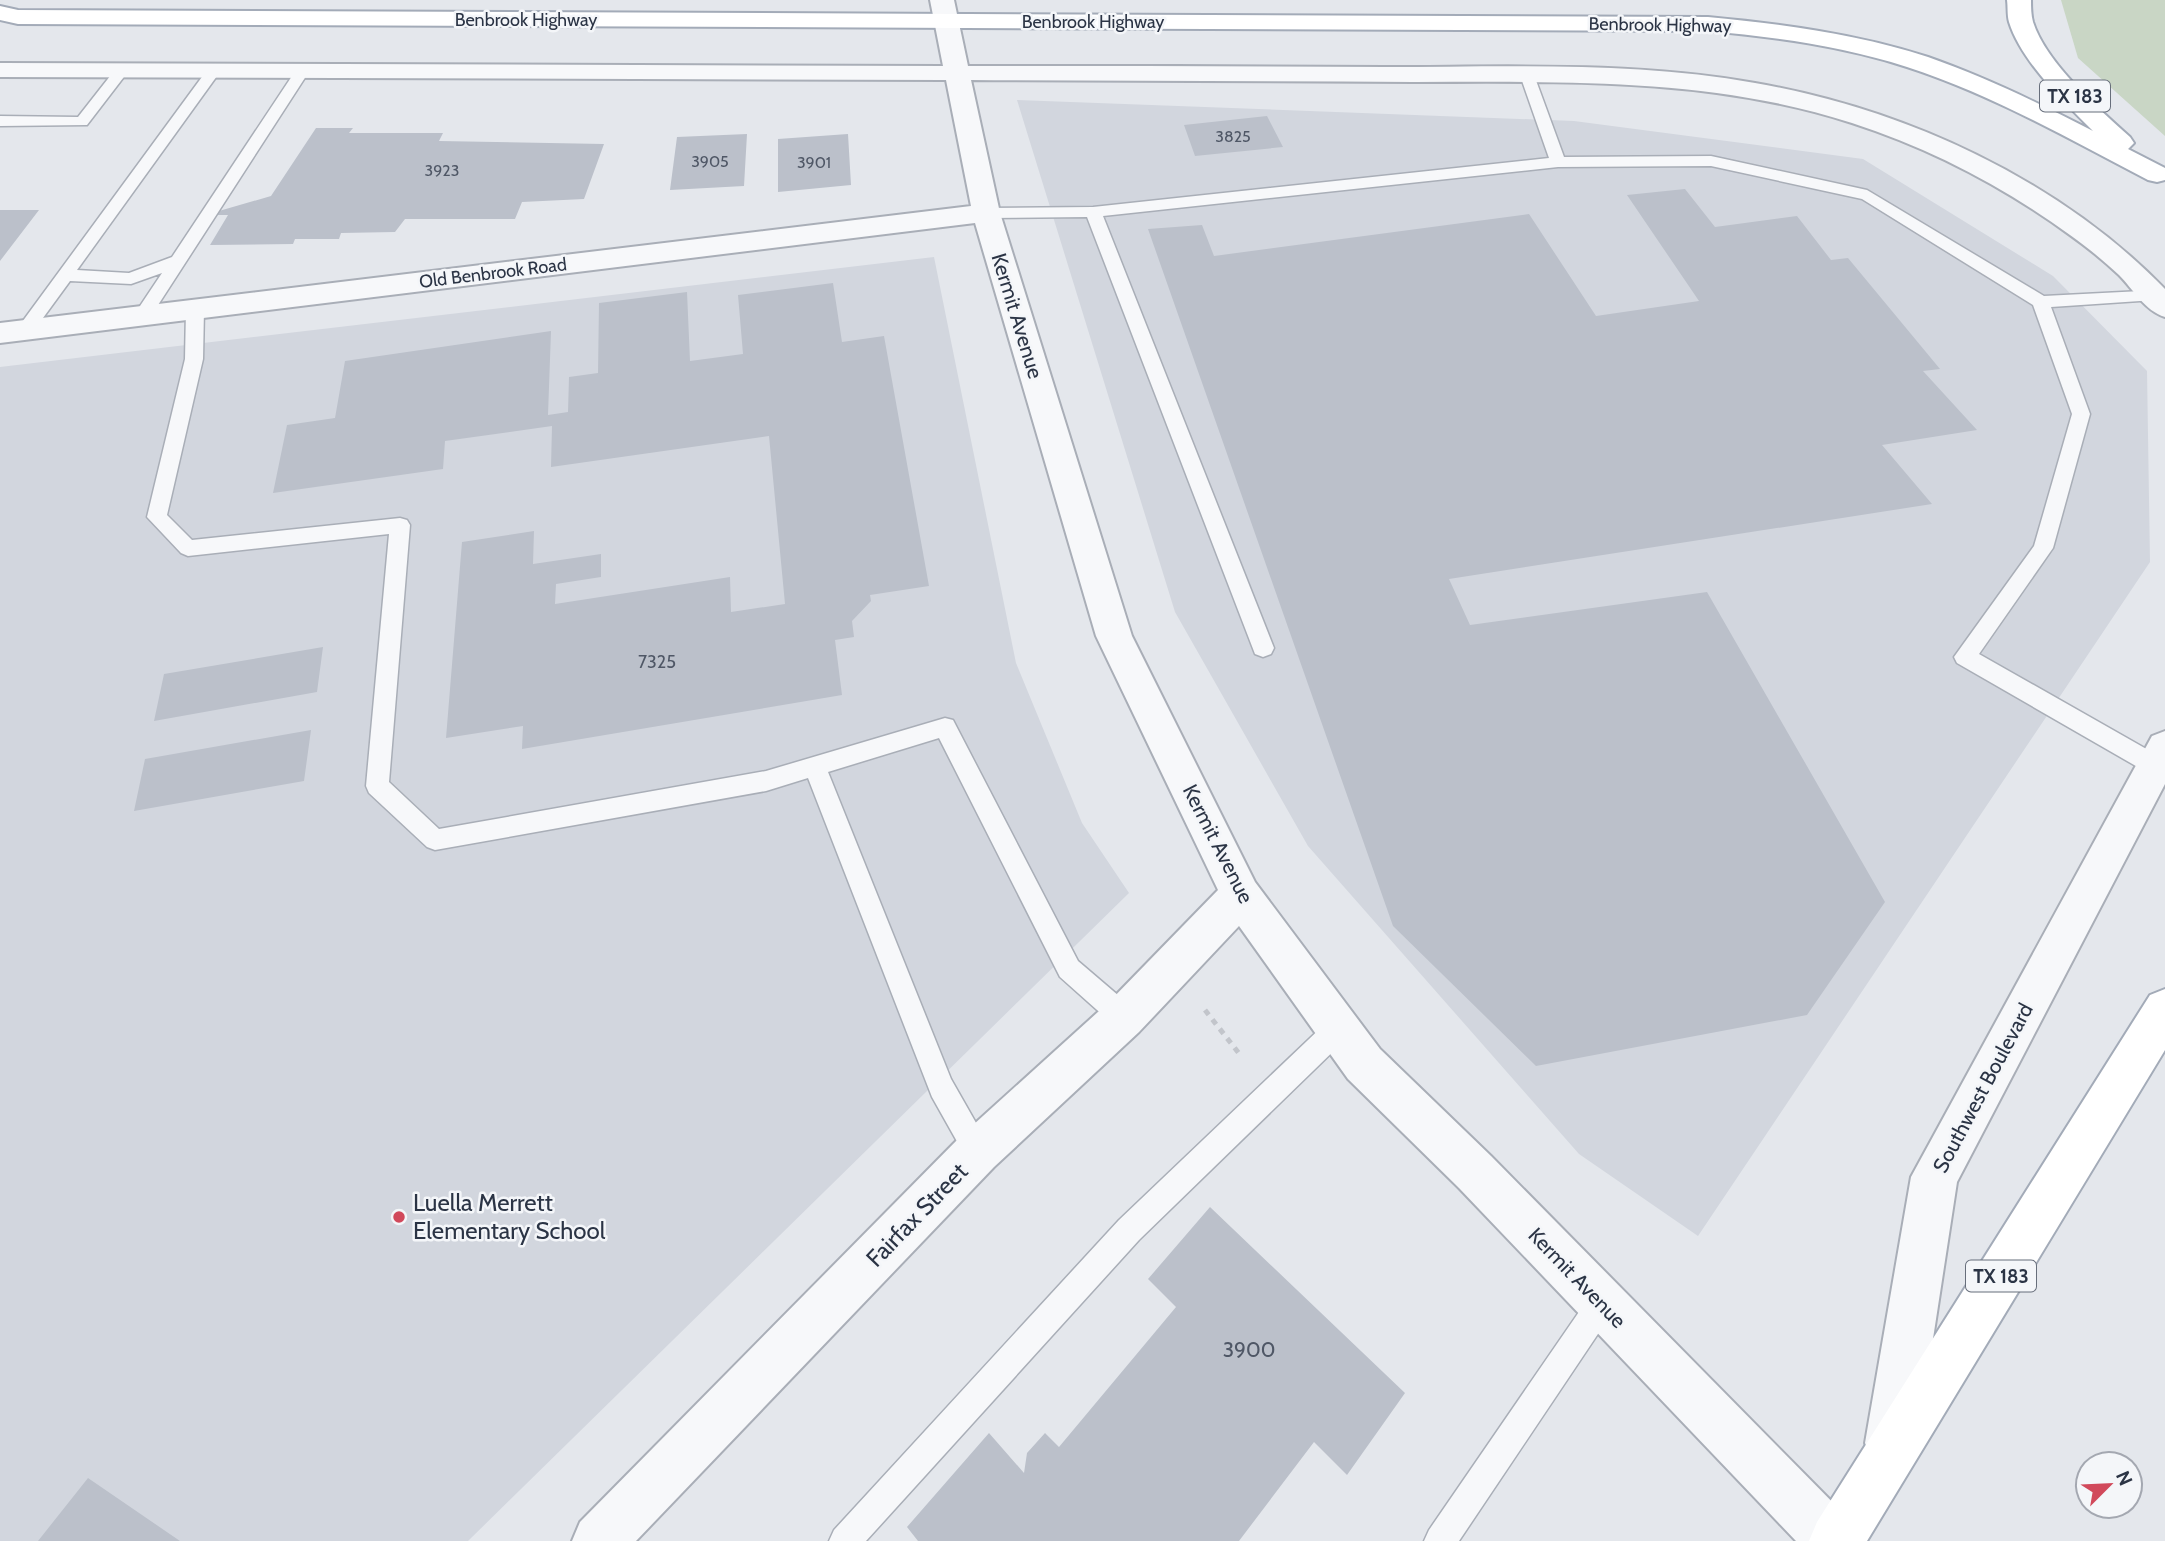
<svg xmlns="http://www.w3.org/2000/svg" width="2165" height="1541" font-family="Cabin,sans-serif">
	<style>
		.built { fill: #d2d6de }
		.green { fill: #c9d6c5 }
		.building { fill: #bbc0ca }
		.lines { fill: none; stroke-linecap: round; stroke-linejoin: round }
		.lane-casing { stroke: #a9aeb7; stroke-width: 3 }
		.street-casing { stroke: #a9aeb7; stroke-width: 4 }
		.primary-casing { stroke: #a3abb8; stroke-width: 4 }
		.path { stroke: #c2c5cb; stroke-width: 5; stroke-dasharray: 6 6; stroke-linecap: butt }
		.lane { fill: #f7f8fa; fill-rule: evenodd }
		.street { fill: #f7f8fa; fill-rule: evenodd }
		.primary { fill: #fff; fill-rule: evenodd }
		.poi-dot { fill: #d1495b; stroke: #f4f6f9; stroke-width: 2.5 }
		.labels { text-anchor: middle; stroke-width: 5; stroke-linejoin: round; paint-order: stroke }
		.far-number-label { font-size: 16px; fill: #4f5766 }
		.far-street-label { font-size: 18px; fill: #2b3445; stroke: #f4f6f9 }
		.number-label { font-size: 18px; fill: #4f5766 }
		.shield { fill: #f4f6f9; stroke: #676e7b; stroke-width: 2 }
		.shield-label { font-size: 19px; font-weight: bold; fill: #2b3445 }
		.street-label { font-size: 21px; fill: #2b3445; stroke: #f4f6f9 }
		.near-number-label { font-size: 21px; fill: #4f5766 }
		.near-poi-label { font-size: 24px; fill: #2b3445; stroke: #f4f6f9; text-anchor: start }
		.near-street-label { font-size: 24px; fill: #2b3445; stroke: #f4f6f9 }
	</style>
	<rect width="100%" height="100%" fill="#e4e7ec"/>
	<!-- built -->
	<path class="built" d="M1017,100L1574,121L1863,159L2053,276L2147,371L2150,562L1698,1236L1579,1154L1308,846L1175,612Z
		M934,257L1016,663L1082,823L1129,893L468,1541H0V367Z"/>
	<!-- green -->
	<path class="green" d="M2061,0H2165V136L2078,58Z"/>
	<!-- building -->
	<path class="building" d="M1267,116L1283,147L1195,156L1184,125Z
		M316,128H353L349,133H443L439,141L604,144L584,199L522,202L515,219H405L395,232L341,233L339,239H295L293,244L210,245L228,215H214L219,211L271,196Z
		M747,134L744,186L670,190L677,137Z
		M848,134L851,185L778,192V139Z
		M1685,189L1715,227L1797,216L1831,260L1848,258L1940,369L1923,371L1977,430L1882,445L1932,504L1449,579L1470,625L1707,592L1885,902L1807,1015L1536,1066L1393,926L1148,229L1202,225L1214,256L1529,214L1596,316L1699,301L1627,195Z
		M0,210H39L0,261Z
		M833,283L842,342L884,336L929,586L870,595L871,601L852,621L854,637L835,640L842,695L522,749L523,726L446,738L462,542L534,531L533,564L601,554V577L556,584L555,604L730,577L731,612L785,604L769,436L551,467L552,426L445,441L443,469L273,493L287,425L335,418L345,361L551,331L548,415L568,412L569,377L598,373L599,303L687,292L690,361L743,354L738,295Z
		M323,647L317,692L154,721L164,674Z
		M311,730L304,781L134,811L145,759Z
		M1210,1207L1405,1393L1347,1475L1314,1442L1239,1541H918L907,1527L989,1433L1024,1473L1027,1453L1045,1433L1059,1447L1176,1307L1148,1279Z
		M88,1478L180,1541H38Z"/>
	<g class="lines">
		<defs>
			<path id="lane" d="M123,65L130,69L87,125L0,126V116L78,117L118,66Z
				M215,65L222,69L77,270L129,273L172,257L298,67H308L310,70L149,319H137L134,315L162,273L131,284L70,281L32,333H20L17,329L210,66Z
				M1527,71L1534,75L1564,157L1711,156L1867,190L2044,296L2161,290L2164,294L2155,300L2051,307L2090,414L2053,548L1979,654L2164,759V773L2156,776L2148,773L1957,663L1954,657L2034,546L2072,414L2033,305L1862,199L1711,166L1558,167L1103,216L1274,648L1271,654L1263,657L1255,654L1087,217L986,218L978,213L986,208L1093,207L1549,158L1520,75Z
				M195,303L204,309L203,359L167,515L192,540L400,518L407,520L410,525L389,782L439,829L766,771L945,718L953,720L1078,961L1133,1008L1137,1017L1133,1026L1124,1029L1115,1026L1060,977L939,738L828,772L951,1079L992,1151L988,1161L978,1165L968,1161L932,1097L808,778L766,791L435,850L427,847L369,793L366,786L389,534L188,556L181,553L147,517L185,359L186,309Z
				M1338,1016L1347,1020L1351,1029L1347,1038L1139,1240L866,1541H829L834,1530L1119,1220L1329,1020Z
				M1602,1289L1612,1293L1616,1303L1612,1313L1459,1541H1424L1429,1530L1592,1293Z"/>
			<path id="street" d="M930,0H954L968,66C1107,66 1245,66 1384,67C1507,67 1633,61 1755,83C1905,109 2058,179 2165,289V317C2145,311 2133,289 2119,275C2104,261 2087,247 2070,235C2004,187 1930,148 1852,123C1711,77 1560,82 1414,82C1266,81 1119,81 971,80L1000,213L1132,636L1255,882L1380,1049L1491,1156L1852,1522L1860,1541H1796L1459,1188L1348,1079L1239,926L1139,1032L994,1167L636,1541H572L580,1522L962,1135L1109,1002L1218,890L1096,636L975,223L0,343V323L971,206L946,80L0,77V63L943,66Z
				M2165,731V784L1957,1182L1917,1443L1909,1461L1891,1469L1873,1461L1865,1443L1911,1177L2152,736Z"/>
			<path id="primary" d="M2007,0H2031C2031,7 2031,15 2033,22C2046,63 2099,109 2130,137L2134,143L2128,149L2165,168V180L2157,182L2148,180C2069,139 1991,94 1907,67C1842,46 1775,37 1708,31L18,24L0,20V6L18,10L1708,17C1782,24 1857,34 1928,57C1985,77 2039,103 2093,131C2065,103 2021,61 2009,22C2007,15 2008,7 2007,0Z
				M2165,989V1050L1867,1541H1809L1817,1522L2150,995Z"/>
		</defs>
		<!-- lane casing -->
		<use href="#lane" class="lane-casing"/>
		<!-- street casing -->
		<use href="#street" class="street-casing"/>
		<!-- primary casing -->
		<use href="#primary" class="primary-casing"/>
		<!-- path -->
		<path class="path" d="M1205,1010L1241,1056"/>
		<!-- lane -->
		<use href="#lane" class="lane"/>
		<!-- street -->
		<use href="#street" class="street"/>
		<!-- primary -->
		<use href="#primary" class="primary"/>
	</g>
	<!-- markers -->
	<circle class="poi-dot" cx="399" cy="1217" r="7"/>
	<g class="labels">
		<!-- far-number labels -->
		<g class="far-number-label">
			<text x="1233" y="142">3825</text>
			<text x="710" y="167">3905</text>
			<text x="814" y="168">3901</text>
			<text x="442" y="176">3923</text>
		</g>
		<!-- far-street labels -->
		<g class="far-street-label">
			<text x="526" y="26">Benbrook Highway</text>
			<text x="1093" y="28">Benbrook Highway</text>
			<text transform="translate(1660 25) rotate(1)" y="6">Benbrook Highway</text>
			<text transform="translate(493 273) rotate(-7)" y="6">Old Benbrook Road</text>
		</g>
		<!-- number labels -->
		<g class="number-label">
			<text x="657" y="668">7325</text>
		</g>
		<!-- shield labels -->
		<g class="shield">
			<rect x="2040" y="80.5" width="70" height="31" rx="5"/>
			<rect x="1966" y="1260.5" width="70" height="31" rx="5"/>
		</g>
		<g class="shield-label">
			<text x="2075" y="103">TX 183</text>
			<text x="2001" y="1283">TX 183</text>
		</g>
		<!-- street labels -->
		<g class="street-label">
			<text transform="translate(1017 316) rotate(73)" y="7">Kermit Avenue</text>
			<text transform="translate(1218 844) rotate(63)" y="7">Kermit Avenue</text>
			<text transform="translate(1983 1088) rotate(-62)" y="7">Southwest Boulevard</text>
			<text transform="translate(1577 1278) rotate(46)" y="7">Kermit Avenue</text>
		</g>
		<!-- near-number labels -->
		<g class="near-number-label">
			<text x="1249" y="1357">3900</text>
		</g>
		<!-- near-poi labels -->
		<g class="near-poi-label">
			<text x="413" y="1211">Luella Merrett<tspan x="413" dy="28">Elementary School</tspan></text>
		</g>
		<!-- near-street labels -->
		<g class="near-street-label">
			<text transform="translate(917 1215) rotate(-46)" y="8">Fairfax Street</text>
		</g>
	</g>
	<!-- north arrow -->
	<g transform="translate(2109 1485) rotate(66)"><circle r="33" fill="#f4f6f9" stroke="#a4a8b1" stroke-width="2"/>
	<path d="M0-5L12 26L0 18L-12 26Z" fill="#d1495b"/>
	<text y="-10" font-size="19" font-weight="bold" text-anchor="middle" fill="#2b3445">N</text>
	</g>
</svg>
